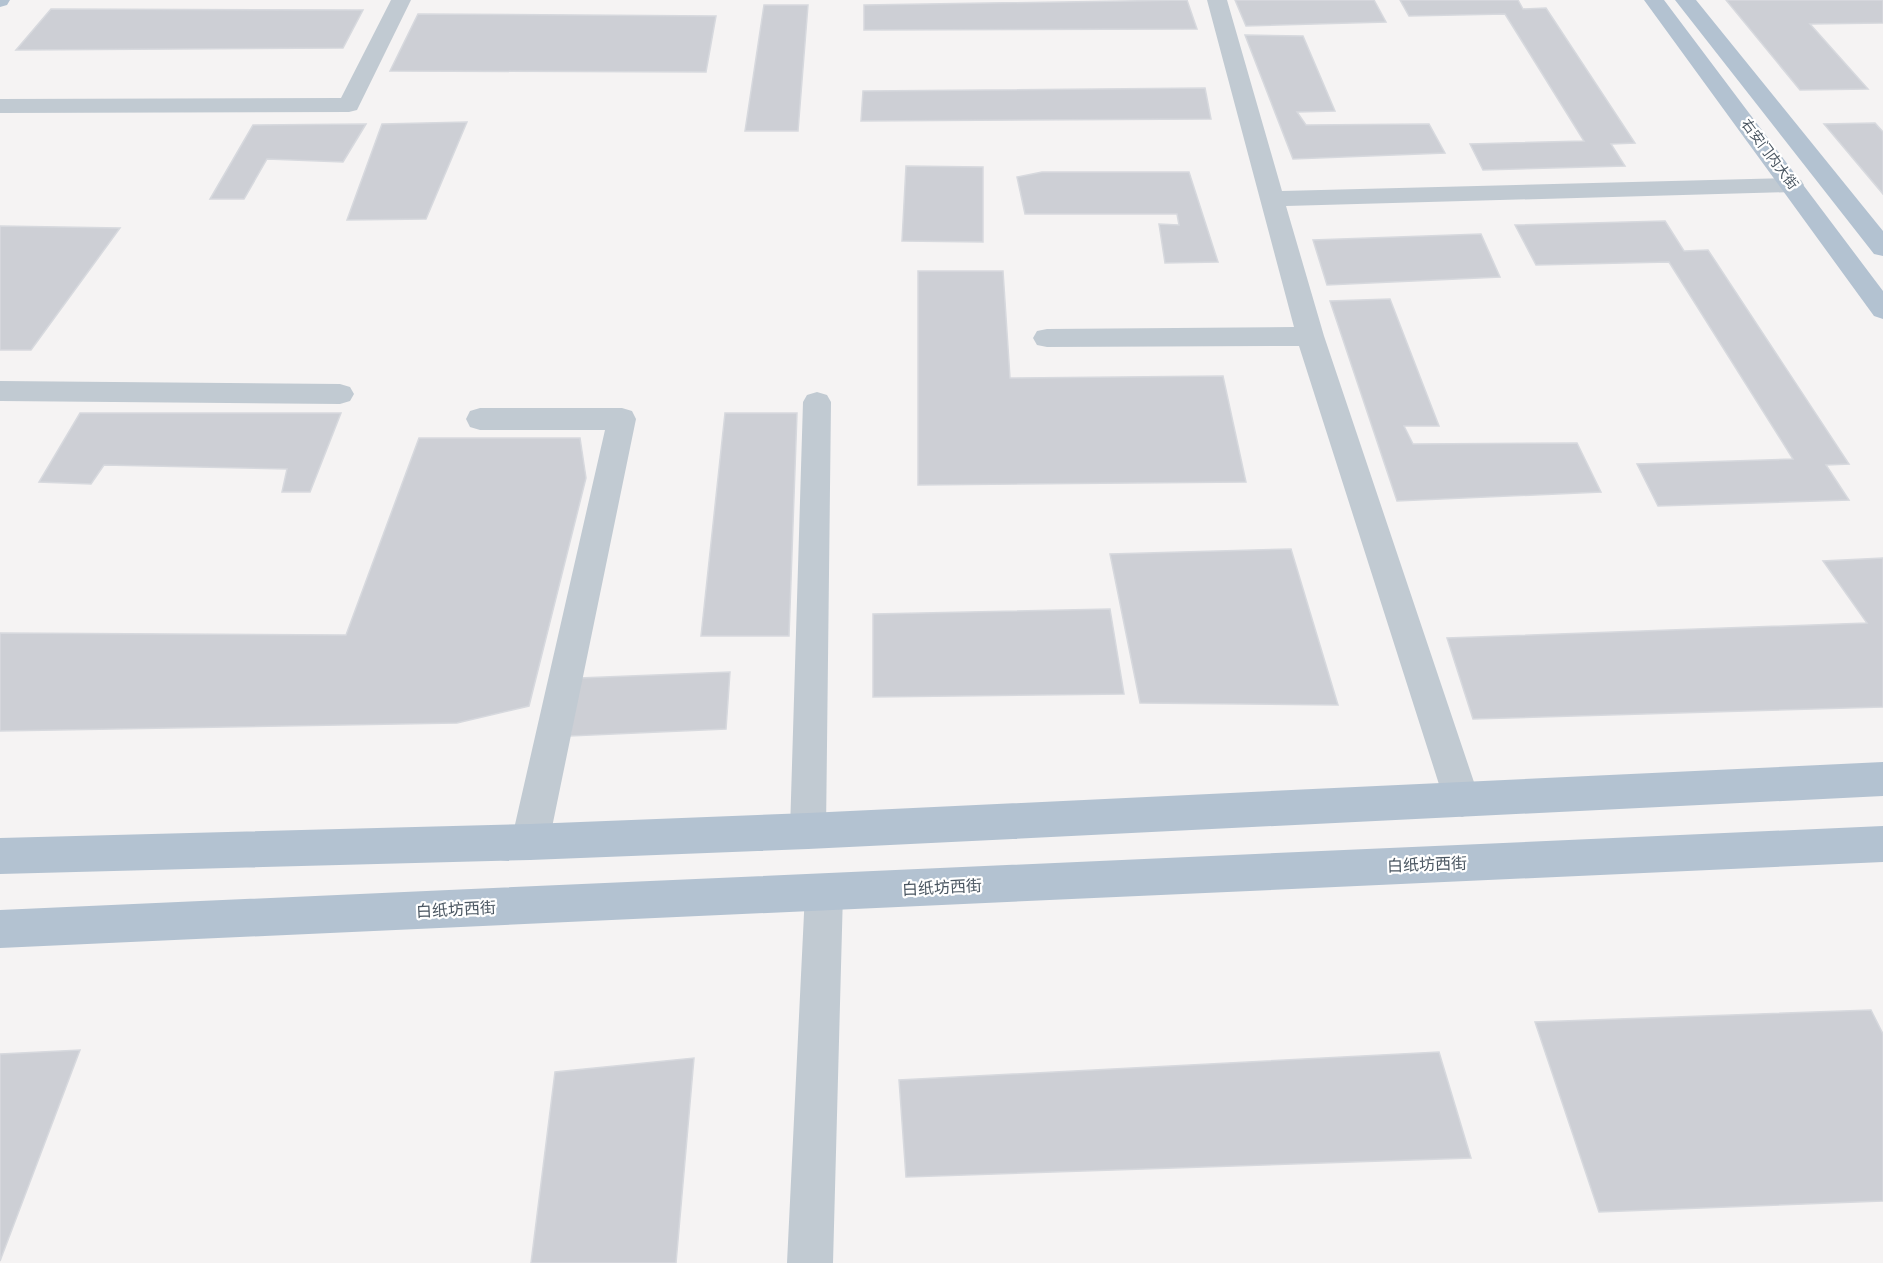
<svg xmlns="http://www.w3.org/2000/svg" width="1883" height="1263" font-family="'Titillium Web','Noto Sans SC',sans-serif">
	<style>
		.building { fill: #cdcfd5; stroke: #d7d9de; stroke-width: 1.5 }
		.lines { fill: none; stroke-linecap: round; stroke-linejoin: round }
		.minor { fill: #c1cad2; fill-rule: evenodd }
		.major { fill: #b3c2d1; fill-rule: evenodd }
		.labels { text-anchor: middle; stroke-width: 4.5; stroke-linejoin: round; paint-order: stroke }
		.far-street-label { font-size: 14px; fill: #4a5661; stroke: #fff }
		.street-label { font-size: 16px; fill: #4a5661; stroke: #fff }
	</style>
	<rect width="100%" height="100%" fill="#f5f3f3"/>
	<!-- building -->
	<path class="building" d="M1187,0L1197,29L864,30V5Z
		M1235,0H1374L1386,22L1246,26Z
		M1400,0H1518L1523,9L1546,8L1635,143L1611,144L1625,166L1483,170L1470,144L1584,141L1505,14L1409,16Z
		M1726,0H1883V23L1810,24L1868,89L1800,90Z
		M764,5H808L798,131H745Z
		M51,9L363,10L343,48L16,50Z
		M418,14L716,16L706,72L390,71Z
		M1245,35L1303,36L1335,111L1297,112L1306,125L1429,124L1445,153L1293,159Z
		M1205,88L1211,119L861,121L863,91Z
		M467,122L426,219L347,220L382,124Z
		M1875,123L1883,132V194L1824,124Z
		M366,124L343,162L267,159L244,199H210L253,125Z
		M906,166L983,167V242L902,241Z
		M1042,172H1189L1218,262L1165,263L1159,224L1179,225L1177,214H1025L1017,177Z
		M1665,221L1684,251L1708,250L1849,464L1826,465L1849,500L1658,506L1637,464L1793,459L1669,262L1536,265L1515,225Z
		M0,226L120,228L31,350H0Z
		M1481,234L1500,277L1327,285L1313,240Z
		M918,271H1003L1010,378L1223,376L1246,482L918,485Z
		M1390,299L1439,426H1404L1413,444L1577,443L1601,492L1397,501L1330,301Z
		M80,413H341L310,492H282L287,469L104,465L91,484L39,482Z
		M725,413H797L789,636H701Z
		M419,438H580L586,478L529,706L457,723L0,731V633L346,635Z
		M1291,549L1338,705L1140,703L1110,554Z
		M1883,558V707L1473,719L1447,638L1867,623L1823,561Z
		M1110,609L1124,694L873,697V614Z
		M730,672L726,729L570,736L579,678Z
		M1871,1010L1883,1034V1201L1599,1212L1535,1022Z
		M80,1050L0,1261V1054Z
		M1439,1052L1471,1158L906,1177L899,1080Z
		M694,1058L676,1263H531L555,1072Z"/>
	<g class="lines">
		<!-- minor -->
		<path class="minor" d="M391,0H411L357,110L349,112L0,113V99L341,98Z
			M1207,0H1227L1282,191L1792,178L1801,180L1804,185L1801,190L1792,192L1286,206L1324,336L1480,800L1475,812L1462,817L1449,812L1444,800L1299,346L1047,347L1037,345L1033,338L1037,331L1047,329L1294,327Z
			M0,381L340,384L350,387L354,394L350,401L340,404L0,401Z
			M817,392L827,395L831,402L826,831L821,843L808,849L795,843L790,831L803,402L807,395Z
			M480,408H622L632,411L636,419L549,842L543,855L530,860L517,855L511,842L605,430H480L470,427L466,419L470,411Z
			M824,874L838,880L843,893L833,1263H787L805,893L810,880Z"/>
		<!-- major -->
		<path class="major" d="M0,0H10L7,5L0,7Z
			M1644,0H1664L1883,291V319L1874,316Z
			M1675,0H1696L1883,231V256L1874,254Z
			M1883,762V796L808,849L530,860L0,874V838L530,824L808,813Z
			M1883,826V862L0,948V910Z"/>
	</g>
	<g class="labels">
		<!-- far-street labels -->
		<g class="far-street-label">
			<text transform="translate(1770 154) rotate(53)" y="5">右安门内大街</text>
		</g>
		<!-- street labels -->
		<g class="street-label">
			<text transform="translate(1427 864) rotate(-2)" y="6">白纸坊西街</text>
			<text transform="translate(942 887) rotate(-3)" y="6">白纸坊西街</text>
			<text transform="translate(456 909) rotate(-3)" y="6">白纸坊西街</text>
		</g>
	</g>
</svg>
